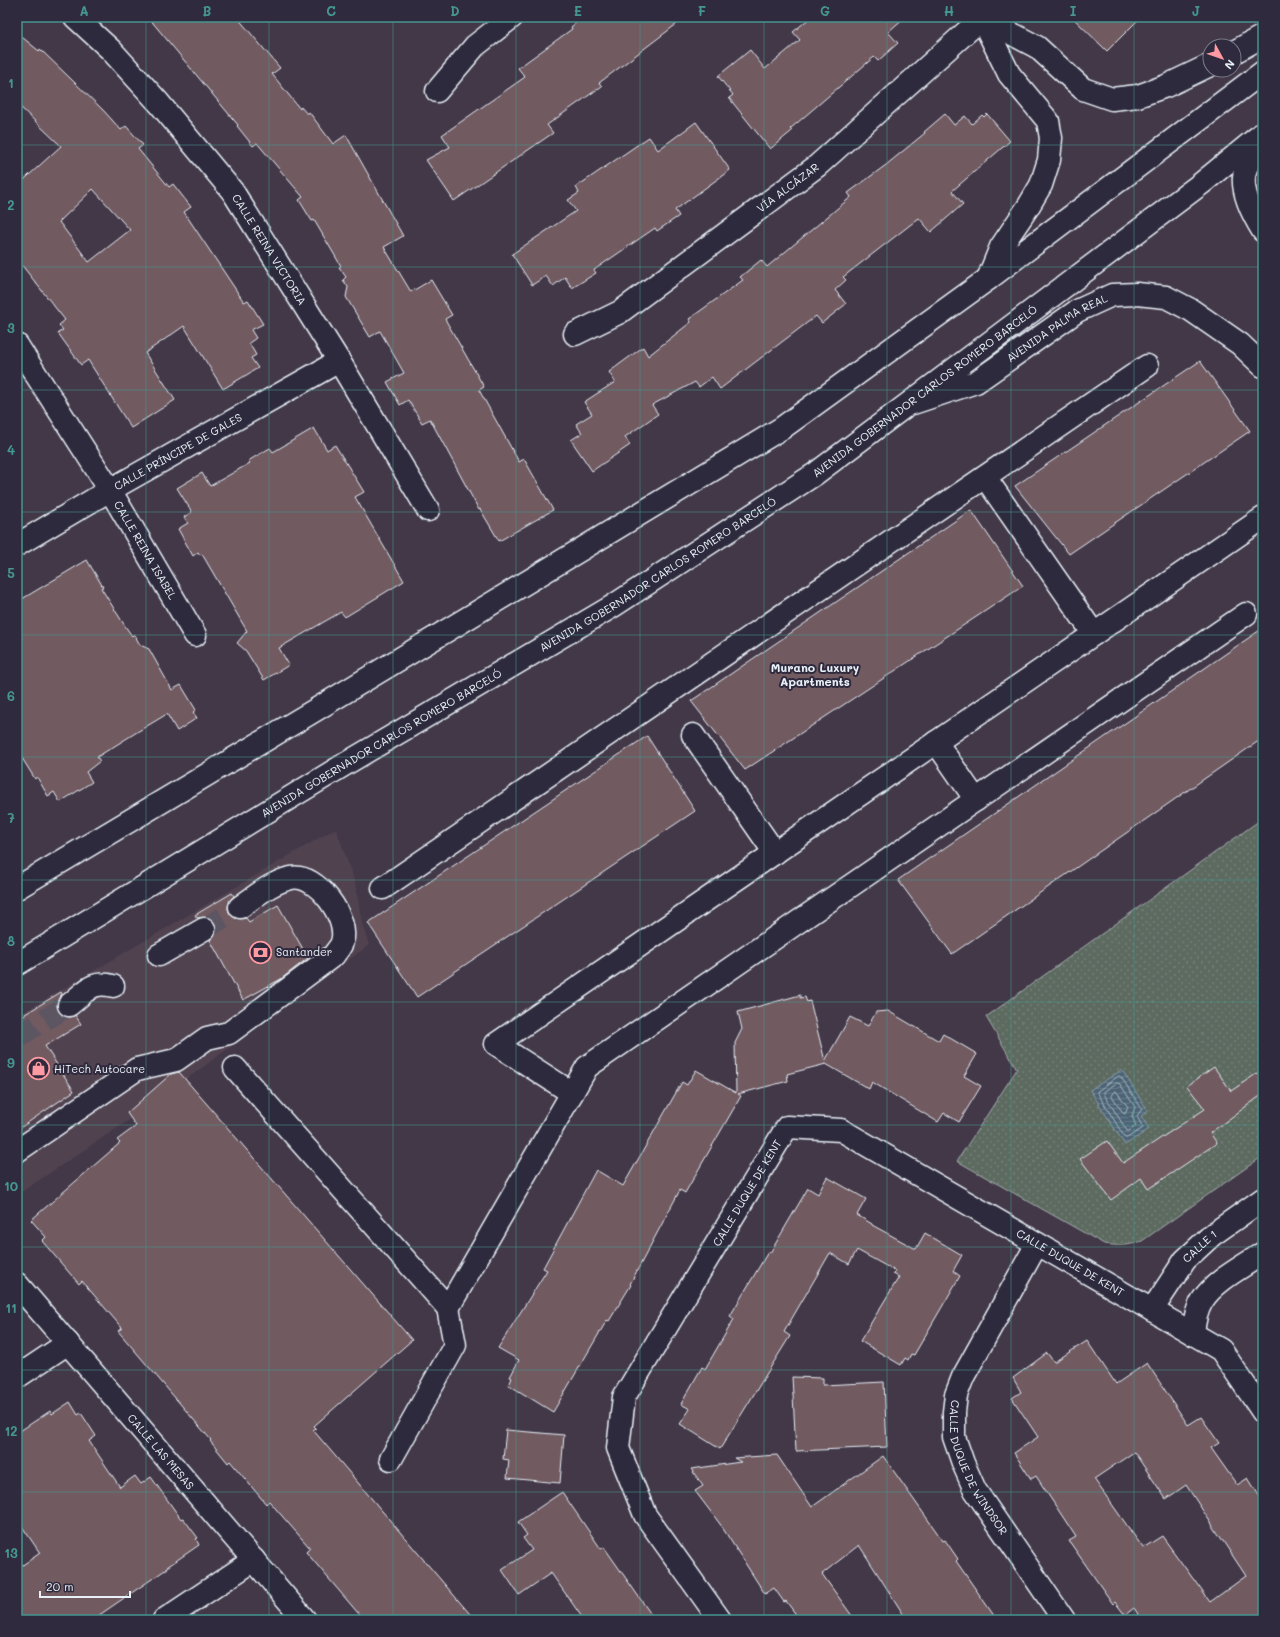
<svg xmlns="http://www.w3.org/2000/svg" width="1280" height="1637" font-family="Mali,sans-serif">
	<style>
		.built { fill: #514250 }
		.green { fill: url(#green-dots); stroke: #a2aeac }
		.water { fill: url(#water-rules); stroke: #8a9ca9 }
		.lines { fill: none; stroke-linecap: round; stroke-linejoin: round }
		.shore { stroke: #aab9c4; stroke-width: 1 }
		.building { fill: #715a61; stroke: #e8f1f8; fill-rule: evenodd }
		.minor-tunnel { stroke: #5c5462; stroke-width: 22; stroke-dasharray: 22 11; stroke-linecap: butt }
		.minor-casing { stroke: #e8f1f8; stroke-width: 25 }
		.major-casing { stroke: #e8f1f8; stroke-width: 25 }
		.minor { stroke: #2f2a3d; stroke-width: 22 }
		.major { stroke: #2f2a3d; stroke-width: 22 }
		.grid { fill: none; stroke: #459590; stroke-width: 1; stroke-opacity: 0.55 }
		.labels { text-anchor: middle; stroke-width: 4; stroke-linejoin: round; paint-order: stroke }
		.street-label { font-size: 11px; fill: #e8f1f8; stroke: #2f2a3d }
		.poi-label { font-size: 11px; fill: #e8f1f8; stroke: #2f2a3d; text-anchor: start }
		.neighbourhood-label { font-size: 12px; font-weight: bold; fill: #e8f1f8; stroke: #2f2a3d }
		.neatline { fill: none; stroke: #459590; stroke-width: 1.5 }
		.grid-label { font-size: 13px; text-anchor: middle; font-weight: bold; fill: #459590 }
	</style>
	<defs>
		<pattern id="green-dots" width="8" height="8" patternUnits="userSpaceOnUse"><rect width="8" height="8" fill="#5d6b61"/><path d="M2 2h.1M6 6h.1" fill="none" stroke="#748178" stroke-width="1.8" stroke-linecap="round"/></pattern>
		<pattern id="water-rules" width="6" height="5" patternUnits="userSpaceOnUse"><rect width="6" height="5" fill="#4c6475"/><path d="M0 2.5h6" fill="none" stroke="#667b89"/></pattern>
	</defs>
	<rect width="100%" height="100%" fill="#433848"/>
	<filter id="ink" filterUnits="userSpaceOnUse"><feTurbulence type="fractalNoise" baseFrequency=".025" numOctaves="2"/><feDisplacementMap in="SourceGraphic" scale="8" xChannelSelector="R" yChannelSelector="G"/><feConvolveMatrix kernelMatrix="1 2 1 2 8 2 1 2 1" color-interpolation-filters="sRGB"/></filter>
	<g filter="url(#ink)">
		<!-- built -->
		<path class="built" d="M336,828L355,883L362,923L369,945L150,1106L17,1195V1016Z"/>
		<!-- green -->
		<path class="green" d="M1263,818V1156L1142,1241C1129,1246 1118,1246 1104,1244L957,1161L1017,1069L986,1017Z"/>
		<!-- water -->
		<path class="water" d="M1122,1070L1148,1111L1141,1116L1149,1129L1125,1145L1090,1090Z"/>
		<g class="lines">
			<!-- shore -->
			<path class="shore" d="M1119,1076L1121,1077L1142,1109L1137,1116L1143,1128L1127,1138H1125L1097,1092Z
				M1117,1083L1120,1084L1135,1107L1132,1116L1136,1126L1129,1131H1127L1104,1094V1092Z
				M1116,1091L1128,1107L1125,1114L1123,1113L1112,1096Z"/>
		</g>
		<!-- building -->
		<path class="building" d="M148,17H237L280,68L272,74L300,109L301,107L307,114L309,112L333,144L346,135L403,236L384,247L411,292L431,280L452,315L445,319L484,387L479,390L519,462L524,459L553,510L499,541L480,509L479,510L430,419L422,423L408,400L400,405L387,382L404,373L380,331L370,337L346,297L348,287L343,280L346,277L339,267L341,266L314,220L312,221L299,200L303,197L257,143L253,146L237,126L238,125Z
			M583,17H686L599,83L602,86L547,125L553,133L454,201L426,160L450,147L442,135L525,77L518,68L572,29L571,27Z
			M811,17H905L888,32L898,43L878,61L874,57L790,129L792,131L770,149L729,98L733,95L718,76L750,50L765,69L800,40L793,32Z
			M1072,17H1141L1107,51Z
			M17,33L39,51L40,49L103,110L121,130L126,126L143,145L138,149L169,187L173,184L191,207L184,212L244,302L248,300L263,324L251,330L256,338L249,343L256,355L251,358L258,368L223,389L184,326L145,353L175,400L131,428L88,360L81,365L58,333L63,330L59,325L65,320L17,259V186L61,146L17,104ZM93,189L130,230L89,262L59,222Z
			M945,114L954,125L965,116L972,124L982,115L984,117L987,114L1010,141L952,191L963,204L931,232L919,218L843,277L846,280L835,290L846,304L822,323L816,316L720,389L712,377L699,387L695,382L652,405L658,414L625,437L630,445L592,471L571,440L582,433L576,424L592,414L584,402L615,382L609,372L643,347L648,356L691,322L689,319L743,280L740,277L761,260L767,267L851,197L848,193L886,165L925,133L924,132Z
			M696,122L730,170L675,210L679,216L657,231L655,228L594,270L596,273L572,288L565,277L553,286L546,276L532,285L512,254L576,211L568,200L579,193L576,187L649,137L658,150Z
			M1200,361L1250,431L1069,554L1015,486Z
			M314,428L327,450L335,445L364,492L355,497L404,581L345,617L341,612L279,648L289,665L264,680L246,651L237,643L247,631L202,554L200,555L198,552L193,556L178,529L188,523L184,517L192,512L177,488L202,473L210,486L250,463L248,461L270,448L273,452Z
			M971,510L1023,586L745,770L691,701Z
			M87,560L103,587L101,588L125,626L132,636L134,634L140,645L149,649L172,690L181,685L196,710L193,712L197,718L177,731L167,714L137,732L97,757L100,761L86,772L92,782L60,802L54,792L48,796L37,777L35,779L17,750V602Z
			M1263,628V738L952,954L898,880Z
			M647,736L695,811L417,997L368,923Z
			M232,893L234,896L229,901L228,909L230,914L235,918L241,919L246,918L249,922L278,905L308,958L281,979L243,1000L210,940L215,935L216,929L215,923L210,918L204,917L197,918L195,915Z
			M61,992L62,994L57,1001V1007L59,1013L65,1017H71L75,1015L81,1024L45,1046L74,1091L17,1130V1019Z
			M800,995V998L805,997L807,1002L810,1001L825,1061L850,1017L868,1026L876,1012L888,1011L939,1041L943,1034L977,1054L964,1076L981,1086L959,1122L944,1113L938,1122L872,1082L869,1089L826,1064L787,1074L788,1081L738,1094L741,1096L685,1193L680,1190L630,1284L631,1285L609,1321L607,1320L553,1412L509,1385L512,1378L510,1377L519,1360L498,1348L547,1270L543,1268L596,1170L623,1186L682,1082L687,1085L696,1070L736,1093L735,1043L742,1029L738,1012Z
			M1214,1067L1231,1091L1259,1072L1263,1078V1094L1210,1133L1217,1143L1148,1189L1141,1178L1111,1200L1080,1159L1107,1141L1123,1163L1205,1109L1187,1086Z
			M179,1072L412,1340L314,1426L316,1428L313,1430L475,1620H364L306,1552L310,1548L269,1501L266,1504L230,1461L228,1463L210,1441L211,1440L118,1331L122,1328L82,1281L79,1284L42,1241L46,1237L31,1220L120,1143L117,1140L136,1126L127,1113L171,1074Z
			M827,1177L866,1199L857,1215L872,1224V1225L916,1249L925,1233L962,1255L953,1271L960,1276L914,1355L911,1354L908,1360L905,1358L901,1365L860,1341L899,1277L893,1274L895,1271L857,1250L849,1264L830,1253L784,1332L790,1336L720,1449L680,1424L690,1409L681,1404L702,1367L705,1369L734,1319L730,1316L768,1252L770,1253L808,1188L818,1194Z
			M1087,1341L1116,1384L1147,1363L1188,1425L1201,1417L1219,1443L1211,1448L1237,1485L1248,1478L1263,1502V1620H1142L1134,1608L1125,1615L1115,1602L1113,1604L1069,1541L1076,1537L1036,1476L1031,1479L1014,1453L1038,1437L1012,1398L1021,1392L1013,1378L1047,1353L1054,1362ZM1134,1452L1166,1499L1186,1485L1246,1576L1210,1602L1162,1536L1143,1548L1094,1479Z
			M792,1377L823,1378V1385L884,1382L887,1447L796,1451Z
			M70,1402L78,1415L81,1413L96,1436L89,1441L120,1487L135,1476L141,1484L151,1477L181,1519L183,1518L198,1538L196,1539L199,1545L167,1567L168,1568L92,1620H17V1569L40,1553L17,1519V1433L50,1411L52,1414Z
			M506,1430L564,1435L560,1483L507,1478L509,1460L503,1459Z
			M777,1455L812,1507L883,1456L943,1541L945,1540L958,1559L956,1561L997,1620H907L859,1545L822,1574L855,1620H800L786,1601L784,1602L774,1588L765,1594L720,1524L695,1491L703,1486L691,1469L741,1462L734,1458Z
			M562,1492L601,1549L604,1547L655,1620H584L551,1573L519,1595L502,1570L532,1550L523,1538L527,1535L518,1522Z"/>
		<g class="lines">
			<!-- minor-tunnel -->
			<path class="minor-tunnel" d="M204,929L240,907
				M17,1037L69,1005"/>
			<defs>
				<g id="minor">
					<path id="s1" d="M75,17L111,50L159,103L233,192L339,361L428,510"/>
					<path d="M981,17L1009,74L1048,121L1051,138L1049,160L1041,185L1028,207L1001,247L988,279"/>
					<path d="M982,18L1037,47L1083,89L1112,99L1138,96L1166,86L1210,65"/>
					<path d="M1234,52L1263,36"/>
					<path d="M437,91L475,46L512,17"/>
					<path d="M1263,142C1258,150 1250,159 1246,168C1238,188 1253,215 1263,231"/>
					<path id="s2" d="M575,334L620,312L817,166L983,17"/>
					<path id="s3" d="M17,345L110,490L195,635"/>
					<path id="s4" d="M913,403L976,382L1077,311L1112,295L1137,294L1166,297L1191,310L1240,344L1263,366"/>
					<path d="M985,477L1094,634"/>
					<path id="s5" d="M17,545L110,490L339,361"/>
					<path d="M693,735L775,853"/>
					<path d="M936,742L976,800"/>
					<path d="M383,888L1147,366"/>
					<path d="M159,955L204,929"/>
					<path d="M69,1005C86,992 91,980 113,986"/>
					<path d="M235,1068L448,1308L587,1067L1246,614"/>
					<path d="M572,1093L496,1044L1263,518"/>
					<path d="M17,1151L137,1069L176,1060L207,1038L229,1033L334,955C336,951 341,947 342,942C350,919 316,872 291,878C272,882 256,896 240,907"/>
					<path id="s6" d="M1037,1244L963,1377L956,1395L954,1412V1437L963,1463L975,1490L1064,1620"/>
					<path id="s7" d="M17,1284L305,1620"/>
					<path id="s8" d="M1152,1310L1185,1260L1212,1235L1263,1199"/>
					<path d="M1193,1334C1194,1322 1196,1311 1202,1301C1214,1281 1244,1266 1263,1253"/>
					<path d="M17,1377L68,1343"/>
					<path d="M391,1459L455,1345L448,1308"/>
					<path d="M164,1620L254,1560"/>
					<path id="s9" d="M720,1620L645,1515L618,1448L624,1397L787,1127L841,1130L1221,1350L1263,1412"/>
				</g>
				<g id="major">
					<path d="M17,888L312,712L782,428L988,279L1263,72"/>
					<path id="s10" d="M17,964L347,763L613,606L815,474L1202,183L1263,133"/>
				</g>
			</defs>
			<!-- minor casing -->
			<use href="#minor" class="minor-casing"/>
			<!-- major casing -->
			<use href="#major" class="major-casing"/>
			<!-- minor -->
			<use href="#minor" class="minor"/>
			<!-- major -->
			<use href="#major" class="major"/>
		</g>
	</g>
	<!-- grid -->
	<path class="grid" d="M146,17V1620M269,17V1620M393,17V1620M516,17V1620M640,17V1620M764,17V1620M887,17V1620M1011,17V1620M1134,17V1620M17,145H1263M17,267H1263M17,390H1263M17,512H1263M17,635H1263M17,757H1263M17,880H1263M17,1002H1263M17,1125H1263M17,1247H1263M17,1370H1263M17,1492H1263"/>
	<!-- icons -->
	<defs>
		<symbol id="bank-ring" viewBox="-11 -11 22 22"><circle r="9.5" fill="#2f2a3d" stroke="#ff9aa2" stroke-width="1.5"/><path d="M-6-4H6V4H-6ZM0-2.3a2.3 2.3 0 1 0 0 4.6a2.3 2.3 0 1 0 0-4.6Z" fill="#ff9aa2"/></symbol>
		<symbol id="shop-ring" viewBox="-11 -11 22 22"><circle r="9.5" fill="#2f2a3d" stroke="#ff9aa2" stroke-width="1.5"/><path d="M-5-2.5h2.3a2.7 3.5 0 0 1 5.4 0H5L5.5 6h-11ZM-1.5-2.5h3a1.5 2.3 0 0 0-3 0Z" fill="#ff9aa2"/></symbol>
	</defs>
	<g fill-rule="evenodd">
		<use href="#bank-ring" x="248" y="940" width="25" height="25"/>
		<use href="#shop-ring" x="26" y="1056" width="25" height="25"/>
	</g>
	<g class="labels">
		<!-- street labels -->
		<g class="street-label">
			<text dy="4" stroke="none"><textPath href="#s2" startOffset="259">VÍA ALCÁZAR</textPath></text>
			<text dy="4" stroke="none"><textPath href="#s1" startOffset="304">CALLE REINA VICTORIA</textPath></text>
			<text dy="4" stroke="none"><textPath href="#s4" startOffset="164">AVENIDA PALMA REAL</textPath></text>
			<text dy="4" stroke="none"><textPath href="#s10" startOffset="1074">AVENIDA GOBERNADOR CARLOS ROMERO BARCELÓ</textPath></text>
			<text dy="4" stroke="none"><textPath href="#s5" startOffset="186">CALLE PRÍNCIPE DE GALES</textPath></text>
			<text dy="4" stroke="none"><textPath href="#s3" startOffset="242">CALLE REINA ISABEL</textPath></text>
			<text dy="4" stroke="none"><textPath href="#s10" startOffset="750">AVENIDA GOBERNADOR CARLOS ROMERO BARCELÓ</textPath></text>
			<text dy="4" stroke="none"><textPath href="#s10" startOffset="426">AVENIDA GOBERNADOR CARLOS ROMERO BARCELÓ</textPath></text>
			<text dy="4" stroke="none"><textPath href="#s9" startOffset="491">CALLE DUQUE DE KENT</textPath></text>
			<text dy="4" stroke="none"><textPath href="#s8" startOffset="80">CALLE 1</textPath></text>
			<text dy="4" stroke="none"><textPath href="#s9" startOffset="887">CALLE DUQUE DE KENT</textPath></text>
			<text dy="4" stroke="none"><textPath href="#s7" startOffset="221">CALLE LAS MESAS</textPath></text>
			<text dy="4" stroke="none"><textPath href="#s6" startOffset="250">CALLE DUQUE DE WINDSOR</textPath></text>
		</g>
		<!-- poi labels -->
		<g class="poi-label">
			<text x="276" y="956">Santander</text>
			<text x="54" y="1073">HiTech Autocare</text>
		</g>
		<!-- neighbourhood labels -->
		<g class="neighbourhood-label">
			<text x="815" y="672">Murano Luxury<tspan x="815" dy="14">Apartments</tspan></text>
		</g>
	</g>
	<!-- margin -->
	<rect width="1280" height="1637" fill="none" stroke="#2f2a3d" stroke-width="44"/>
	<!-- north arrow -->
	<g transform="translate(1222 58) rotate(130)"><circle r="19" fill="#2f2a3d" stroke="#797a88"/>
	<path d="M0-3L7 15L0 10L-7 15Z" fill="#ff9aa2"/>
	<text y="-6" font-size="11" font-weight="bold" text-anchor="middle" fill="#e8f1f8">N</text>
	</g>
	<!-- scale -->
	<path d="M40 1591v6h90v-6" fill="none" stroke="#e8f1f8" stroke-width="2"/>
	<text x="46" y="1591" font-size="12" fill="#e8f1f8" stroke="#2f2a3d" stroke-width="3" paint-order="stroke">20 m</text>
	<rect x="22" y="22" width="1236" height="1593" class="neatline"/>
	<g class="grid-label">
		<text x="84" y="16">A</text>
		<text x="207" y="16">B</text>
		<text x="331" y="16">C</text>
		<text x="455" y="16">D</text>
		<text x="578" y="16">E</text>
		<text x="702" y="16">F</text>
		<text x="825" y="16">G</text>
		<text x="949" y="16">H</text>
		<text x="1073" y="16">I</text>
		<text x="1196" y="16">J</text>
		<text x="11" y="88">1</text>
		<text x="11" y="210">2</text>
		<text x="11" y="333">3</text>
		<text x="11" y="455">4</text>
		<text x="11" y="578">5</text>
		<text x="11" y="701">6</text>
		<text x="11" y="823">7</text>
		<text x="11" y="946">8</text>
		<text x="11" y="1068">9</text>
		<text x="11" y="1191">10</text>
		<text x="11" y="1313">11</text>
		<text x="11" y="1436">12</text>
		<text x="11" y="1558">13</text>
	</g>
</svg>
